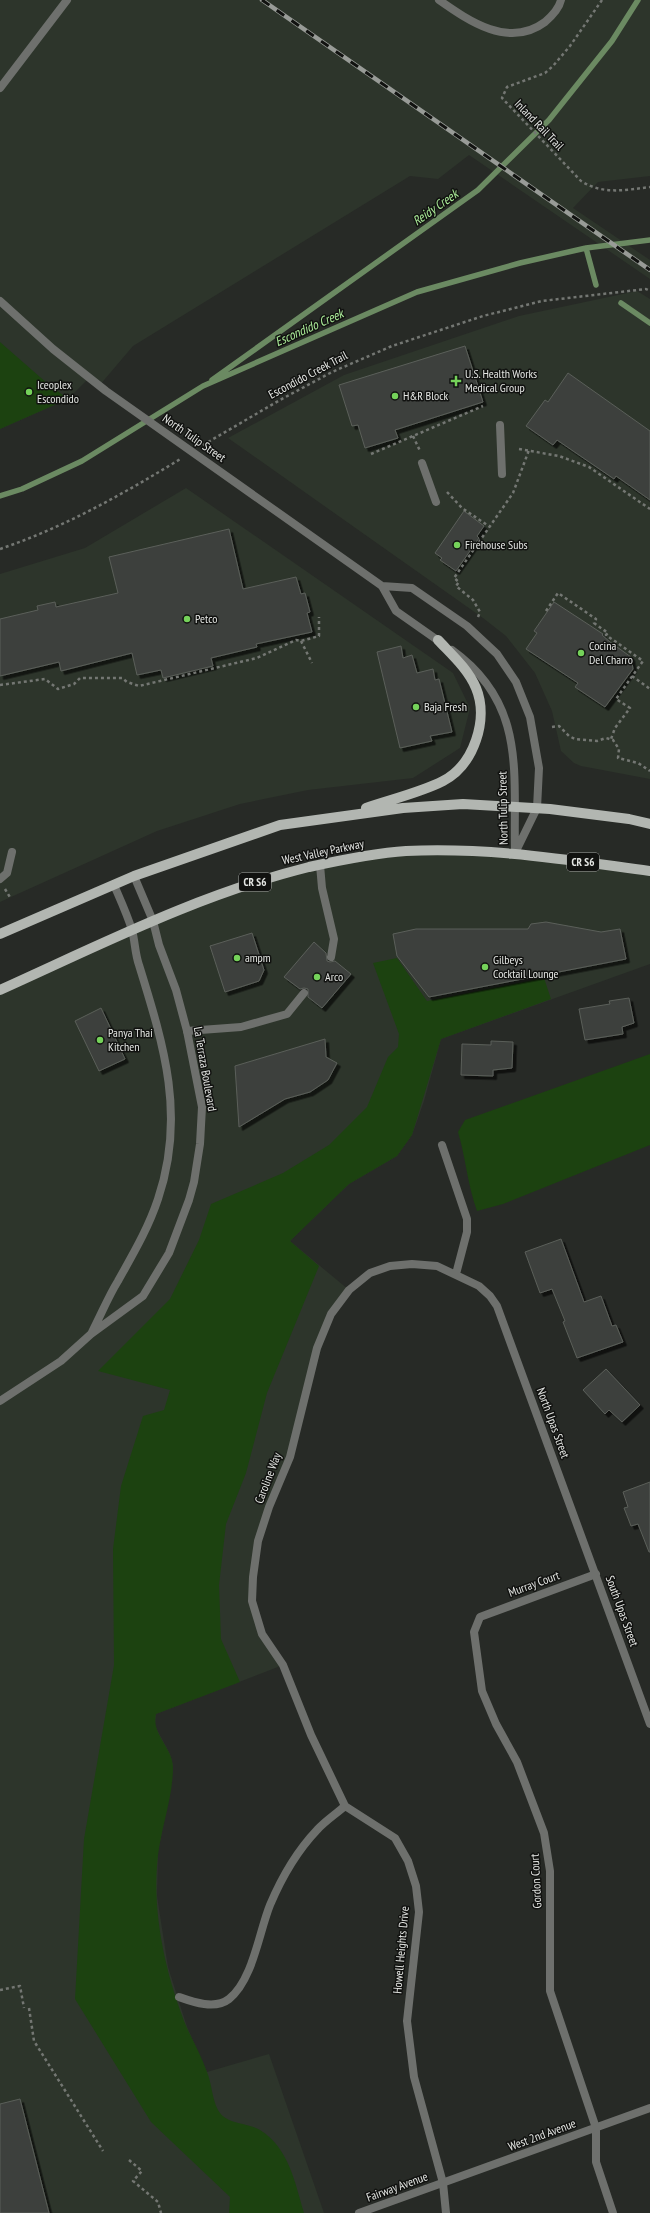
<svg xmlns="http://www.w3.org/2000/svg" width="650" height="2213" font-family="'PT Sans Narrow',sans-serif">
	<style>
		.built { fill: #2d352b }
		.green { fill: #1c4210 }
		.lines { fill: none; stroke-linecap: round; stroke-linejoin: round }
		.stream { stroke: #6b8a62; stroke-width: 5.5 }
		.building { fill: #3d413c; stroke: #5b5f5a; filter: url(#shadow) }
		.path { stroke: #747773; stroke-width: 2.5; stroke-dasharray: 3 3; stroke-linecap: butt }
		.service { stroke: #6e706d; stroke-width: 8 }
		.minor { stroke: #6e706d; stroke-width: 8 }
		.tertiary { stroke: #6e706d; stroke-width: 8 }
		.primary { stroke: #b2b6b1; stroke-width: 10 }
		.rail-casing { stroke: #989b97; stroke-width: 4.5 }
		.rail { stroke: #111210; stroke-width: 3; stroke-dasharray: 9; stroke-linecap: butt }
		.poi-dot { fill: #75d25a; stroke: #111210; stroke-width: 1.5 }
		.labels { text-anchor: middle; stroke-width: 3; stroke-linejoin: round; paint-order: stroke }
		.shield { fill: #111210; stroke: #a5a6a4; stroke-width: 1 }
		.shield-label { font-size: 11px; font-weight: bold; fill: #e4e6e3 }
		.street-label { font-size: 12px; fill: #e4e6e3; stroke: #111210 }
		.poi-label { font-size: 12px; fill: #e4e6e3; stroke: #111210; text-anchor: start }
		.water-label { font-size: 13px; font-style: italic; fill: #abec99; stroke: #111210 }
	</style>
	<defs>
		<filter id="shadow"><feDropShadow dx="3.5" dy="3.5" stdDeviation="0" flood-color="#0009"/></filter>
	</defs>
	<rect width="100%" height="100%" fill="#272a26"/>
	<!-- built -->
	<path class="built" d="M0,0H650V176L598,182L573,208L650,260V279L469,155L438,179L410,176L133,346L99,386L89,378L68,399L0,429Z
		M637,291L650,299V779L581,766L574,763L561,751L552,711L535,673L506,636L483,618L228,438L344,375L519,316Z
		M186,488L453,673L470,708L460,748L413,778L308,790L240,804L157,831L0,902V574L85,548Z
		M443,850L650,871V964L441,1039L424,1101L412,1135L397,1156L349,1184L290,1241L349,1290L331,1314L290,1457L258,1541L252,1601L262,1634L283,1665L156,1714L155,1726L170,1754L173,1765L171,1786L158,1852L157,1896L168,1967L187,2027L207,2072L269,2054L324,2213H0V990L153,921L335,861Z"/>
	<!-- green -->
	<path class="green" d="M0,342L48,384L68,399L0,429Z
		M397,958L427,1001L544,978L551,999L441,1039L412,1135L397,1156L349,1184L290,1241L319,1266L267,1393L246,1473L226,1524L219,1585L221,1639L240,1682L156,1714C151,1734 173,1748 173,1767C173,1800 159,1832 157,1866C153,1919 167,1979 187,2028C194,2043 202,2057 207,2072C212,2084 212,2099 218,2110C226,2125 247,2122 260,2130C289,2148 295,2183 304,2213H229L230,2197L151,2122L75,1999L84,1839L114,1665L113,1549L121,1486L143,1416L164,1410L170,1390L98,1371L170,1299L199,1240L211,1204L283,1173L329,1145L367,1107L388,1057L398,1047L399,1034L373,963Z
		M650,1054V1145L503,1204L477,1211C467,1183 466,1159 458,1132L465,1120Z"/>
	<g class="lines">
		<!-- stream -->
		<path class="stream" d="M586,248L596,285
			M621,303L650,323
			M212,380L478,190L549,120L612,41L638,0
			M0,496L22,489L82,461L203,386L417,292L520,263L586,248L650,240"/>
	</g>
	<!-- building -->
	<path class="building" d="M465,346L483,402L395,430L398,438L365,448L358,425L352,426L339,385Z
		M568,373L650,431V500L616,476L614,479L557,440L553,445L526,426L545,400L548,402Z
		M464,511L484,526L477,536L479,538L456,571L440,560L442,558L435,553Z
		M229,529L243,589L296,577L301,594L305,593L310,612L307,613L312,632L256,644L257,647L211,658L213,666L163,678L161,670L137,675L132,653L61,671L59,662L0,676V619L38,610L37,606L55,602L56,607L118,593L109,557Z
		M554,602L603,634L602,635L610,642L631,657L633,669L605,707L575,687L578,683L526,649L537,633L534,631Z
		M401,646L403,658L412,655L417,673L433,669L435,680L439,679L452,732L430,736L432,741L400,748L377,652Z
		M546,922L601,932L620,929L626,959L429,997L397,956L393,934L416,929H528L531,924Z
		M252,933L264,970L259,981L225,992L210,946Z
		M314,942L326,953L327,961L330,962L335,961L351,974L322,1008L308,997V989L304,988L300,989L284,977Z
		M629,998L634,1023L622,1027L623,1034L585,1040L579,1009L610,1004L609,1001Z
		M101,1008L125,1059L99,1071L75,1021Z
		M325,1039L326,1057L337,1063L328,1080L310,1092L285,1099L239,1127L235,1066Z
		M491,1041L513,1042L512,1068L493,1070V1076L461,1075L462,1044L491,1045Z
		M561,1239L584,1302L601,1296L612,1326L616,1325L623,1342L577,1358L563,1322L565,1321L552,1289L540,1293L525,1252Z
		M606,1369L640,1405L622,1422L609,1410L605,1414L583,1390Z
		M650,1482V1552H649L638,1524L631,1526L624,1508L628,1507L623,1492Z
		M20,2099L49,2213H0V2104Z"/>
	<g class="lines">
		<!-- path -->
		<path class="path" d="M602,0L570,46L553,66L545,73L507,87L502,98L581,181C603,195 625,190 650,187
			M413,436L420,451
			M203,445L280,400L332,372L392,346L483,316L542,301L646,289L650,291
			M519,449L559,456L589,467L650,509
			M371,454L483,406
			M447,492L462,508L490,527
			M0,549C65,527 123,494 182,458
			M546,611L558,593L596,619L594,623L608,633L606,635L643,661L616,699L630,708L615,728L611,739
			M478,617L480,612L473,600L456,586L459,582L454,578L513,493L529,450
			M301,641L312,663
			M632,676L650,689
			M0,685L45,679L58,689L74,684L80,678H122L127,682L139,686L257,658L296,640L301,641L319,636V617
			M552,727L559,726L569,736L575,739L597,741L606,738L613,740L619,749L618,758L638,763L650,771
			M5,889L11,899
			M0,1990L20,1986L24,2008
			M29,2008L34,2041L103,2151
			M129,2160L142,2171L133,2181L158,2202L161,2213"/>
		<!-- service -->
		<path class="service" d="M439,0C469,21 509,49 545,22C552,16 559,9 561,0
			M0,88L67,0
			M500,425L502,474
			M422,463L436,502
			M320,865L322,888L334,939L331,957
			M0,879L7,873L12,852
			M187,1031L241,1027L287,1014L304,993
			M596,2128V2162L613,2213"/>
		<!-- minor -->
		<path class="minor" d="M442,1145L467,1219V1232L456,1274
			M179,1997C193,2002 215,2010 229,1999C253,1980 259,1932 270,1905C281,1879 298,1850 317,1830C325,1821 336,1814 345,1806
			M596,2128L550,1991V1871L544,1833L517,1762L496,1724L482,1691L474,1632L480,1617L596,1574
			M359,2213L650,2108
			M446,2213L443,2183L414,2077L407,2021L419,1912L416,1886L408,1861L395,1838L345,1806L311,1735L283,1665L262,1634L252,1601L253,1577L258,1541L269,1507L290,1457L317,1348L331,1314L349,1290L370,1273L390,1266L412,1264L437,1266L479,1286L490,1296L497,1306L650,1724"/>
		<!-- tertiary -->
		<path class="tertiary" d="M0,301L53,349L106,391L382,586L396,611L443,644
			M382,586L412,588L467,626L497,654L516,682L530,717L539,768L537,808L516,851
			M452,650C527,704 513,773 515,853
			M92,1332C101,1315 108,1297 118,1281C133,1254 148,1229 158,1199C186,1116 164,1046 139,965C135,954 135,941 132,930C127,914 120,899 114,885
			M0,1401L61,1361L91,1334L143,1296L169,1253L189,1200L194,1182L200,1144L202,1107L187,1031L176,990L159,945L153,921L134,876"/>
		<!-- primary -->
		<path class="primary" d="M366,808C389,800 422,792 443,781C474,765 489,719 476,688C468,669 452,655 438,640
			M0,934L134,876L280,825L403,808L463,804L550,809L629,819L650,824
			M0,990C102,944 200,894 309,867C341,860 374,853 406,851C491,847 567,860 650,871"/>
		<defs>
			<path id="rail" d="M262,0L650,270"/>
		</defs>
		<!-- rail casing -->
		<use href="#rail" class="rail-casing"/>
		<!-- rail -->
		<use href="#rail" class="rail"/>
	</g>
	<!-- markers -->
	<g class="poi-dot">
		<path d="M454 375h4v4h4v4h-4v4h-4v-4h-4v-4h4z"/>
		<circle cx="29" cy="392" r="4"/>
		<circle cx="395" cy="396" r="4"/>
		<circle cx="457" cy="545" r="4"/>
		<circle cx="187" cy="619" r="4"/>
		<circle cx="581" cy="653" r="4"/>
		<circle cx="416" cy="707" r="4"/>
		<circle cx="237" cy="958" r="4"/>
		<circle cx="485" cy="967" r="4"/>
		<circle cx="317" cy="977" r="4"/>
		<circle cx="100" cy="1040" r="4"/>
	</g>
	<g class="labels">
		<!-- shield labels -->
		<g class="shield">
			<rect x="567" y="853" width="32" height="18" rx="3"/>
			<rect x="239" y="873" width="32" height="18" rx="3"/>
		</g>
		<g class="shield-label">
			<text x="583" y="866">CR S6</text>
			<text x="255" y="886">CR S6</text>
		</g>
		<!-- street labels -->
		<g class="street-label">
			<text transform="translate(539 125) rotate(46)" y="4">Inland Rail Trail</text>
			<text transform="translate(308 375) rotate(-28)" y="4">Escondido Creek Trail</text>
			<text transform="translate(194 438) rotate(35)" y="4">North Tulip Street</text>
			<text transform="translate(503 808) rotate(-91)" y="4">North Tulip Street</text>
			<text transform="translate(323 852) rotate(-12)" y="4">West Valley Parkway</text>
			<text transform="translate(205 1069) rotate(80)" y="4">La Terraza Boulevard</text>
			<text transform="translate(553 1423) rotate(70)" y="4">North Upas Street</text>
			<text transform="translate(268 1478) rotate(-69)" y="4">Caroline Way</text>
			<text transform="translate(534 1584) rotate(-20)" y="4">Murray Court</text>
			<text transform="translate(622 1611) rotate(70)" y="4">South Upas Street</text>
			<text transform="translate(536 1881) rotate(-93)" y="4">Gordon Court</text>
			<text transform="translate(401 1950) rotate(-85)" y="4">Howell Heights Drive</text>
			<text transform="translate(542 2135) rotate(-20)" y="4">West 2nd Avenue</text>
			<text transform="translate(397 2187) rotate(-20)" y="4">Fairway Avenue</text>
		</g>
		<!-- poi labels -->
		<g class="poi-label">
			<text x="465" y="378">U.S. Health Works<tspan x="465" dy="14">Medical Group</tspan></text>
			<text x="37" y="389">Iceoplex<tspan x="37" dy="14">Escondido</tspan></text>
			<text x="403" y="400">H&amp;R Block</text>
			<text x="465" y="549">Firehouse Subs</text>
			<text x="195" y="623">Petco</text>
			<text x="589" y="650">Cocina<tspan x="589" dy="14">Del Charro</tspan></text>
			<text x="424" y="711">Baja Fresh</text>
			<text x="245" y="962">ampm</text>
			<text x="493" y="964">Gilbeys<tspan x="493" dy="14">Cocktail Lounge</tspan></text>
			<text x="325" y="981">Arco</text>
			<text x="108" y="1037">Panya Thai<tspan x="108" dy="14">Kitchen</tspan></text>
		</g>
		<!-- water labels -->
		<g class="water-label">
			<text transform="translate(435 207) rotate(-35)" y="5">Reidy Creek</text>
			<text transform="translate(309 327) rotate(-24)" y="5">Escondido Creek</text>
		</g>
	</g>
</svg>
